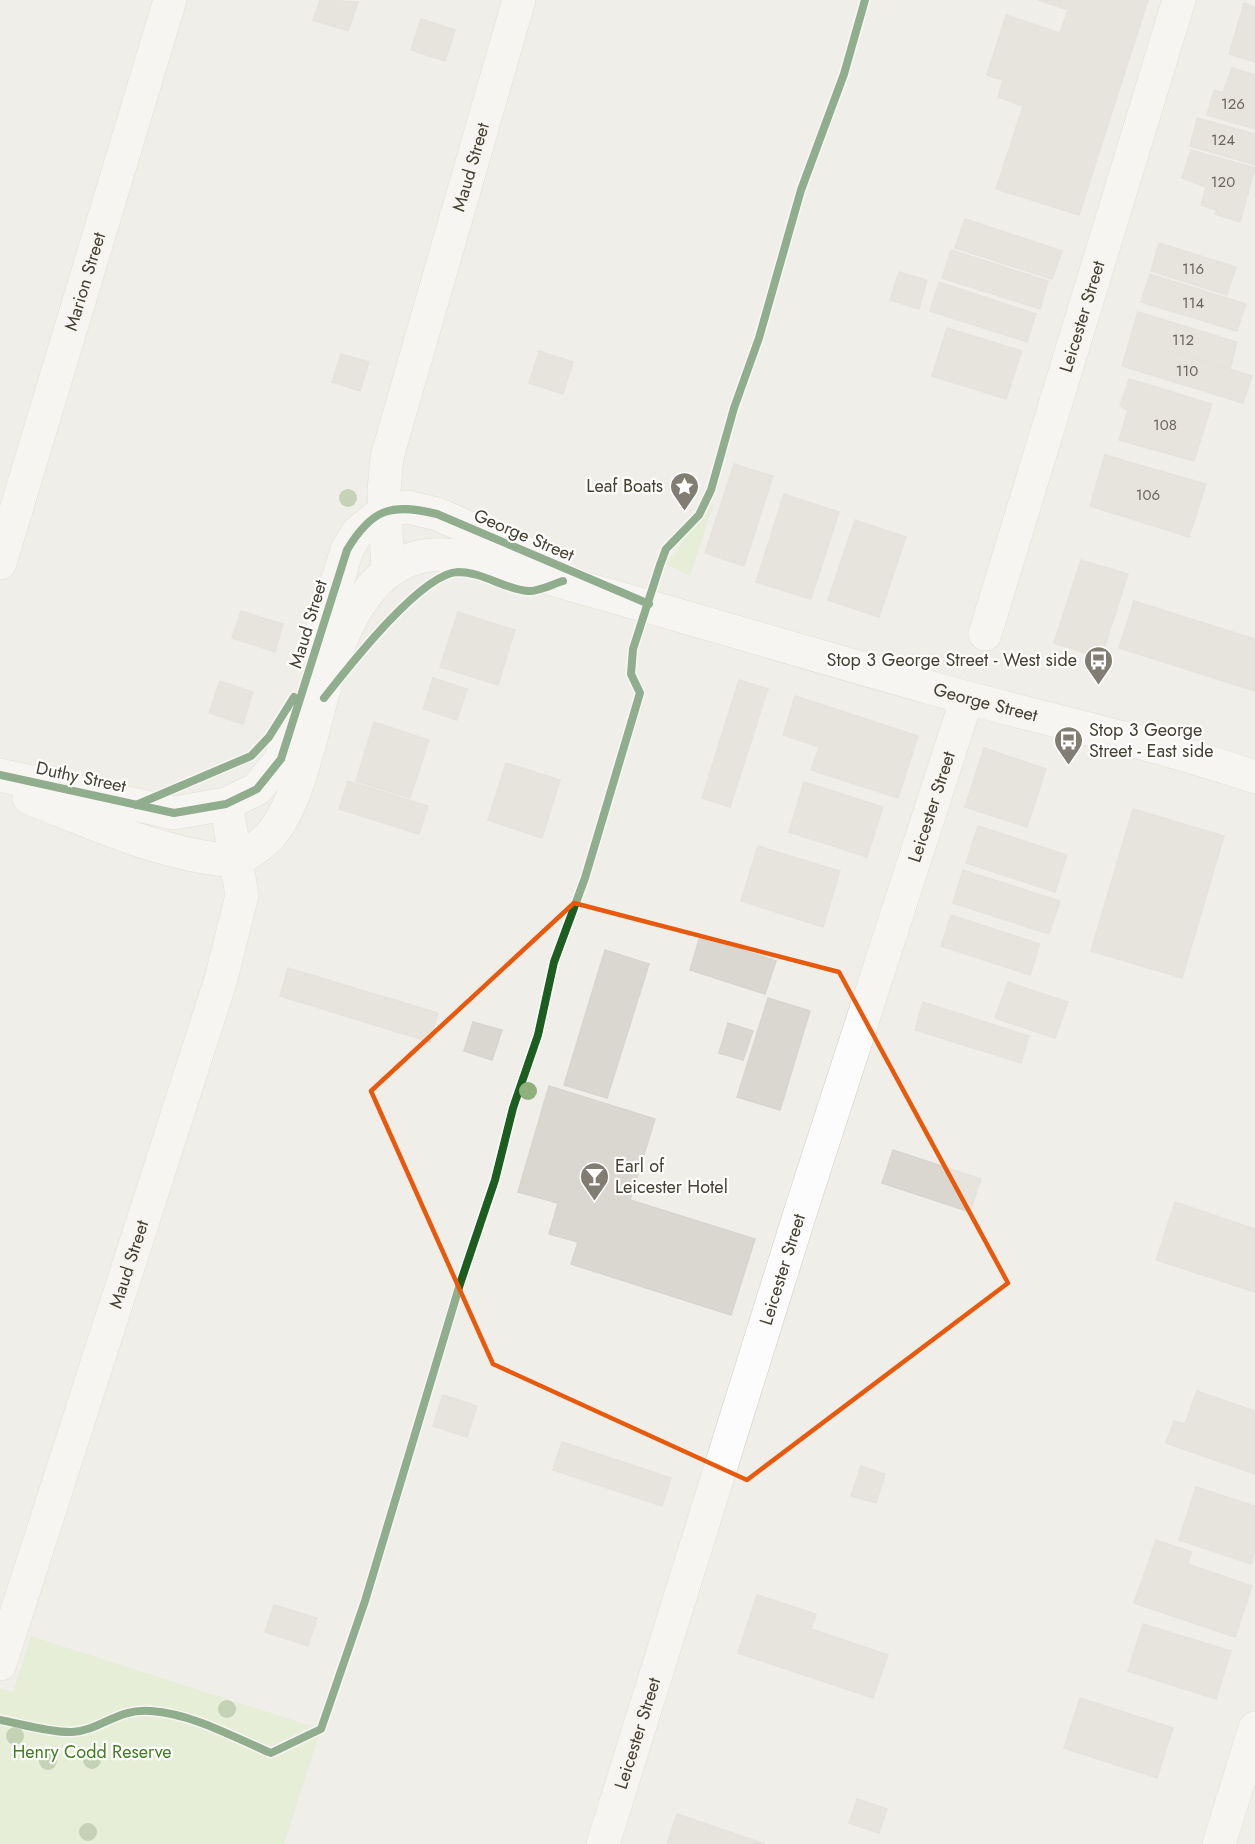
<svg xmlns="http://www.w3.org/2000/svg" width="1255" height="1844" font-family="Jost,sans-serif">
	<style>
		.green { fill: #dcedc5 }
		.building { fill: #d9d7d0; stroke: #d8d5ce; stroke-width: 1.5 }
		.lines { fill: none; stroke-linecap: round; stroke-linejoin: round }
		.minor-casing { stroke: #ceccc5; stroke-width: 34 }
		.minor { stroke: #fdfcfc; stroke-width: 33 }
		.cycleway-casing { stroke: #fff; stroke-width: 11 }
		.cycleway { stroke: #1b5e20; stroke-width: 8 }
		.tree { fill: #90b07b }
		.marked { fill: none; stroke: #e8590c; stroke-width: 4.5; stroke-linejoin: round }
		.labels { text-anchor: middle; stroke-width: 4.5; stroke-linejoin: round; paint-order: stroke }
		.number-label { font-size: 15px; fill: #6c665b }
		.street-label { font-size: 18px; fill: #464033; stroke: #fff }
		.poi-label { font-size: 18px; fill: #464033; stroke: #fff; text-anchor: end }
		.park-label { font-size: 18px; fill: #417d21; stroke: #fff }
	</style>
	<rect width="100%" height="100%" fill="#f0eee8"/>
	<!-- green -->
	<path class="green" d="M714,503L690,576L664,563L676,553L684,536Z
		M31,1636L321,1729L284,1844H0V1688L13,1692Z"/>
	<!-- building -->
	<path class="building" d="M320,0L358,2L348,31L313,20Z
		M1038,0H1148L1079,215L996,189L1023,106L998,97L1003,80L987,75L1006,15L1060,33L1068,10Z
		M1244,3L1255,7V62L1229,54Z
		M421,19L455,30L445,61L411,50Z
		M1232,68L1255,75V129L1207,115L1214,90L1223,93Z
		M1197,118L1255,134V165L1190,146Z
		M1191,150L1255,168L1240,222L1215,214L1217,210L1201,205L1206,187L1182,178Z
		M965,219L1062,251L1052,279L955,248Z
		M1159,243L1236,267L1227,295L1151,271Z
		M951,250L1048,281L1040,309L942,278Z
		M899,272L927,280L919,309L890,300Z
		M1150,274L1246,304L1237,331L1141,302Z
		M939,282L1036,314L1027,342L930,311Z
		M1138,312L1237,342L1230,369L1130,339Z
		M947,328L1022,351L1006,399L932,376Z
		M1130,339L1252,376L1243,403L1122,366Z
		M539,351L573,362L563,394L529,383Z
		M341,354L369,362L360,391L332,382Z
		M1129,379L1212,404L1194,461L1119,440L1128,410L1120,406Z
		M1105,455L1206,484L1189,537L1090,506Z
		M734,464L773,476L744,566L705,553Z
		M784,494L839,512L811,599L756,582Z
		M855,520L906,537L879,617L828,600Z
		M1081,560L1128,574L1101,658L1054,643Z
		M1134,601L1255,639V691L1119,648Z
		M241,611L283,624L275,652L232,638Z
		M458,612L515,630L498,685L440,667Z
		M433,678L467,689L457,720L423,709Z
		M739,680L768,689L730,807L702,798Z
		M220,681L253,692L243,724L209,713Z
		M795,696L918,736L898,798L811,770L819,747L783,735Z
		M374,722L429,740L410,798L356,781Z
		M984,748L1046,769L1027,827L965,807Z
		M506,763L560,780L542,838L488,820Z
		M348,781L428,806L419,834L339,809Z
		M804,782L883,807L867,857L789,832Z
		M1133,809L1224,836L1182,978L1091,951Z
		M978,826L1067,855L1055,892L966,863Z
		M758,846L840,871L823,927L741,901Z
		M963,870L1060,901L1049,934L953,903Z
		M951,915L1040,944L1030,975L941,946Z
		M700,936L776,961L765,994L690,970Z
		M605,950L649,964L607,1098L564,1085Z
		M288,968L438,1013L430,1042L280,996Z
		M1008,982L1068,1002L1055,1038L995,1018Z
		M768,998L810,1011L780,1110L737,1097Z
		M923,1002L1029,1036L1021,1063L915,1030Z
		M473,1022L502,1030L492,1060L464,1051Z
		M728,1023L753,1031L743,1060L719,1053Z
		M549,1086L655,1119L630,1200L755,1239L731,1315L571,1264L578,1242L549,1234L558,1203L518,1192Z
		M893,1150L981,1179L970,1212L882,1183Z
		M1175,1202L1255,1229V1292L1156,1260Z
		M1197,1391L1255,1411V1474L1166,1443L1174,1421L1185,1424Z
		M443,1395L477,1406L467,1437L433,1426Z
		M562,1442L671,1478L662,1506L553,1470Z
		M861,1466L885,1474L876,1503L851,1496Z
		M1196,1487L1255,1506V1550L1251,1564L1179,1540Z
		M1156,1540L1192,1552L1188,1564L1252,1586L1235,1637L1134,1603Z
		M757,1595L816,1614L811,1629L888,1655L873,1698L738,1653Z
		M274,1605L317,1618L308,1646L265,1632Z
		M1143,1624L1231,1651L1216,1699L1128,1671Z
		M1080,1698L1173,1728L1157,1778L1064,1748Z
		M857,1799L887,1809L879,1833L849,1823Z
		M677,1814L765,1844H667Z"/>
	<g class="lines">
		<defs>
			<g id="minor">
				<path d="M385,510L408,507L437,514L542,560"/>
				<path id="s1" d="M0,563L170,0"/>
				<path id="s2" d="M388,571L384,491L387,457L519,0"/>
				<path id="s3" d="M985,634L1179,0"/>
				<path d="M316,650L347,550L357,533L385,510"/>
				<path d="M0,775L174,813L226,804L257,789L281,759L294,719"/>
				<path d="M29,798C96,824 164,856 236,861"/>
				<path id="s4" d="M236,861C246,854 261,846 269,837C287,817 298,785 305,759C325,693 342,578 418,557C437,552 461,556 481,560C632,600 781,646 931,688C1039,718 1149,741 1255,777"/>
				<path id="s5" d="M0,1664L221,979L242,895L226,804"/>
				<path id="s6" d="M603,1844L801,1210L967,698"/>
				<path d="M1219,1844L1255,1728"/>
			</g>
		</defs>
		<!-- minor casing -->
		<use href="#minor" class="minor-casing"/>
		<!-- minor -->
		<use href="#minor" class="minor"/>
		<defs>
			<path id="cycleway" d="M324,698C347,669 421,573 458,572C483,572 504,589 528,591C538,592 553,584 563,581
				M0,775L174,813L226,804L257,789L281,759L347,550C372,508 392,503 437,514L649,604
				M136,805L251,756L269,737L294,697
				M0,1720C21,1724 52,1733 72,1732C102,1730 117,1708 151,1711C193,1714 233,1737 271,1753L321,1729L365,1601L460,1284L495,1180L513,1108L538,1035L554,962L585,878L640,693L631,674L633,649L660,565L666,549L699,515L711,490L734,408L759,338L801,190L844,74L865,0"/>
		</defs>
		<!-- cycleway casing -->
		<use href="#cycleway" class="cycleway-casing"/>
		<!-- cycleway -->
		<use href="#cycleway" class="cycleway"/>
	</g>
	<!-- trees -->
	<g class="tree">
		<circle cx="348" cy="498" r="9"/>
		<circle cx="528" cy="1091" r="9"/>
		<circle cx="227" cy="1709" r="9"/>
		<circle cx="15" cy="1736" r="9"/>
		<circle cx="92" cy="1760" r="9"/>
		<circle cx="48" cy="1761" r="9"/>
		<circle cx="88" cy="1832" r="9"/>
	</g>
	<!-- marked area -->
	<path d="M0 0H1255V1844H0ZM574,903L839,972L1008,1283L747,1480L493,1364L371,1091Z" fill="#f0eee8" fill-opacity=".55" fill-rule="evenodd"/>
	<path class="marked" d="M574,903L839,972L1008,1283L747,1480L493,1364L371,1091Z"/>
	<!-- icons -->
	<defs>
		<symbol id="sight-pin" viewBox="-11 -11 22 30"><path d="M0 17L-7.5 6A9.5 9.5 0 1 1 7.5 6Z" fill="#827d72" stroke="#fff"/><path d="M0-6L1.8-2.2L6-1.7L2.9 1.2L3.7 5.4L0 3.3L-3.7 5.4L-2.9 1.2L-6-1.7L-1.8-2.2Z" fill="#fff"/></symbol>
		<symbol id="bus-pin" viewBox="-11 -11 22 30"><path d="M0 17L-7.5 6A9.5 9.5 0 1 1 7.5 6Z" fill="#827d72" stroke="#fff"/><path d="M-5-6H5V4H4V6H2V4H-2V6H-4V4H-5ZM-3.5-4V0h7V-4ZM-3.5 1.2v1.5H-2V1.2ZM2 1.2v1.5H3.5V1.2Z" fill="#fff"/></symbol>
		<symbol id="bar-pin" viewBox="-11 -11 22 30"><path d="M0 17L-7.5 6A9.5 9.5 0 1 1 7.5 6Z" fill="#827d72" stroke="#fff"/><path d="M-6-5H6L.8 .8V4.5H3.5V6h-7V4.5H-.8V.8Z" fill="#fff"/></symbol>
	</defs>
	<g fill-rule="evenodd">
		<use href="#sight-pin" x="668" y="470" width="33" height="45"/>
		<use href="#bus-pin" x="1082" y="644" width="33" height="45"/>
		<use href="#bus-pin" x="1052" y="724" width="33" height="45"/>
		<use href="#bar-pin" x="578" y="1160" width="33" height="45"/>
	</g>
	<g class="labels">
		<!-- number labels -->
		<g class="number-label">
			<text x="1233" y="109">126</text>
			<text x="1223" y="145">124</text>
			<text x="1223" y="187">120</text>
			<text x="1193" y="274">116</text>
			<text x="1193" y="308">114</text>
			<text x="1183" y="345">112</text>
			<text x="1187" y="376">110</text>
			<text x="1165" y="430">108</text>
			<text x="1148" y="500">106</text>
		</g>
		<!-- street labels -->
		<g class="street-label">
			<text dy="6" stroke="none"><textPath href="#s2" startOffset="416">Maud Street</textPath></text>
			<text dy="6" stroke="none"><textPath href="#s1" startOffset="294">Marion Street</textPath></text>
			<text dy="6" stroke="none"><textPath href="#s3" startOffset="332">Leicester Street</textPath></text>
			<text transform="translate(524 535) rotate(23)" y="6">George Street</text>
			<text transform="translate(308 624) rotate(-73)" y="6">Maud Street</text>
			<text dy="6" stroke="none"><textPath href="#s4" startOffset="957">George Street</textPath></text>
			<text transform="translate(81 777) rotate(12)" y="6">Duthy Street</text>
			<text dy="6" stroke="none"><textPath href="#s6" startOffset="1088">Leicester Street</textPath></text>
			<text dy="6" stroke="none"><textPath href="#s5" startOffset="420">Maud Street</textPath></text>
			<text dy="6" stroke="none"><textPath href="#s6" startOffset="602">Leicester Street</textPath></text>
			<text dy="6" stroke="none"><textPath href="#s6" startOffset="116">Leicester Street</textPath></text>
		</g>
		<!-- poi labels -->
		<g class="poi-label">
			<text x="663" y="492">Leaf Boats</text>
			<text x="1077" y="666">Stop 3 George Street - West side</text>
			<text x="1089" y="736" text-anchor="start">Stop 3 George<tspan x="1089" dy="21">Street - East side</tspan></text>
			<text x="615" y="1172" text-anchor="start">Earl of<tspan x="615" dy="21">Leicester Hotel</tspan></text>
		</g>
		<!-- park labels -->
		<g class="park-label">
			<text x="92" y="1758">Henry Codd Reserve</text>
		</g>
	</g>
</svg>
